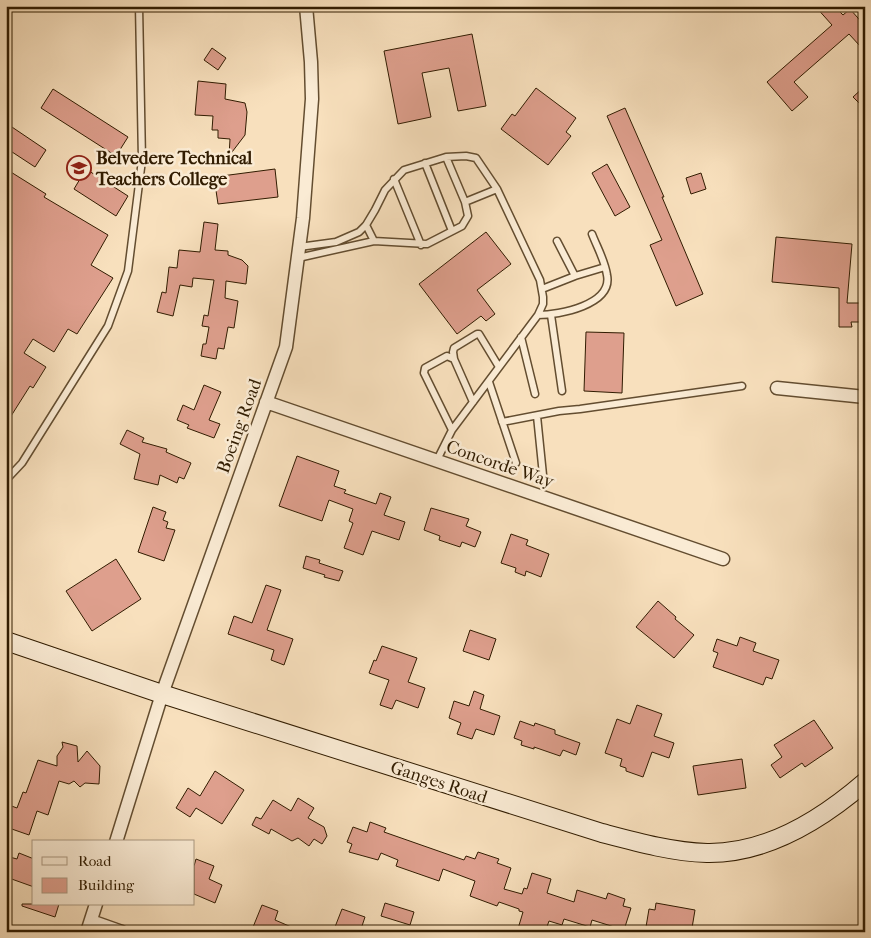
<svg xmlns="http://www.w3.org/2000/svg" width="871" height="938" font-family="'IM FELL French Canon',serif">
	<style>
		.building { fill: #de9f8d; stroke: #311c01 }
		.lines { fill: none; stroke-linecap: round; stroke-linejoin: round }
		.lane-casing { stroke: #634d30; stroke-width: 9 }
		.street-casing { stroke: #634d30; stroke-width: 15 }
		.secondary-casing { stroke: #311c01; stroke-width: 20 }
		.lane { stroke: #faebd4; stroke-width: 6 }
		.street { stroke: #faebd4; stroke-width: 12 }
		.secondary { stroke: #faebd4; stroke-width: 18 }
		.labels { text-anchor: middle; stroke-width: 5; stroke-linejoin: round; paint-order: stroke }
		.poi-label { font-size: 18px; font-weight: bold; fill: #311c01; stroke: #faebd4; text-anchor: start }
		.street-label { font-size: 18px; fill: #311c01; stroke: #faebd4 }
	</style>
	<rect width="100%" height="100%" fill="#f8e0bd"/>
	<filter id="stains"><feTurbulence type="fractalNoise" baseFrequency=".004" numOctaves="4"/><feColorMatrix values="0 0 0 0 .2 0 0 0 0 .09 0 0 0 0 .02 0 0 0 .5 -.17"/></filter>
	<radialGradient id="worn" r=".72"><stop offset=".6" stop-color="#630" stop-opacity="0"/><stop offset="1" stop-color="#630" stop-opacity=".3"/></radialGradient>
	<!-- building -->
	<path class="building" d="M815,6H834L843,15L850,9L865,26V42L860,46L849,34L794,82L808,97L792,111L767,82L832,25Z
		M472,34L486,106L458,111L449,68L422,73L431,117L398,124L384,51Z
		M212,48L226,58L218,70L204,60Z
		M198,81L226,84L225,99L245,103L247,112L245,135L229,156L230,139L218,138V130H212L213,116L195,115Z
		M865,86V109L853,97Z
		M536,88L576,118L566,132L571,136L548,165L501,129L512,114L515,116Z
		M53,89L128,137L116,156L41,108Z
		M625,108L664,197H662L703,294L676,306L650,245L662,240L607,116Z
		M6,123L46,150L35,167L6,148Z
		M607,164L630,207L615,216L592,173Z
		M6,169L46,194L44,197L108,235L91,265L113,278L77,334L68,329L54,352L33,339L24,353L46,367L33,388L30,386L6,424Z
		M86,169L128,196L116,216L74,189Z
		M275,169L278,197L218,204L214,177Z
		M701,173L706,189L691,194L686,178Z
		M204,222L218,224L215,250L228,251V255L242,260L248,266L246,284L226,281L225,298L238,301L234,328L228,327L224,349L218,348L216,359L201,356L203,344H206L209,327L202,326L204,315L208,316L214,280L193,278L192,287L180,285L173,316L157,312L162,292L166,293L169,267L177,268L179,250L200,252Z
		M486,232L511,264L477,290L495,314L486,321L481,316L457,334L419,284Z
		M776,237L852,244L847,303H864V322H851L852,327H839V288L772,282Z
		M586,332L624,333L622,393L584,391Z
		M204,385L221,392L209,420L220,424L214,438L187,428L189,425L177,420L183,405L194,410Z
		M127,430L144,438L142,442L167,449L166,452L191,463L184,479L179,477L177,483L160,475L158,485L134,479L140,454L120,444Z
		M297,456L339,471L334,486L346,490L344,493L376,504L380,493L391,497L384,515L405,522L399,540L372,531L363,555L344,548L353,523L349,521L353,509L329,500L322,521L279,506Z
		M153,507L166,512L163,520L168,522L166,528L175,530L164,561L138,552Z
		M431,508L469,519L466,526L481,532L475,547L462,542L460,547L439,540L440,536L424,530Z
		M511,534L528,540L526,545L549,554L541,577L526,571L525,576L515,572L516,568L501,563Z
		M306,556L320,560L319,563L343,571L339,581L324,577L325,575L303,568Z
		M116,559L141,599L92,631L66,591Z
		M266,585L281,590L267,630L293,639L284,665L271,660L274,650L228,634L234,616L252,623Z
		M658,601L676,617L675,619L694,635L674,658L636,627Z
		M470,630L496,639L489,660L463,651Z
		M740,637L756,643L753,651L779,660L772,679L766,677L763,685L713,667L718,653L713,651L717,639L737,646Z
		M382,646L417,658L408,682L425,688L418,708L396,700L392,709L380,705L389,680L369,673L374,660L376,661Z
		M474,691L484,695L480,709L500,716L494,735L476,729L472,739L457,734L461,723L449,718L454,701L469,706Z
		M637,705L662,714L654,736L674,743L669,758L652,752L643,777L626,771V768L620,766L622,759L605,753L617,719L630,724Z
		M814,720L833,748L805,767L802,763L780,778L771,765L782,757L774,745Z
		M520,721L534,726L535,723L555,730V734L580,743L576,755L563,750L560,756L534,747V749L521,745L522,741L514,738Z
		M62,742L77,746L78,762L87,751L100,766L99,784L85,783L80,787L74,781L69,784L59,781L48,815L37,811L29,835L6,827V804L17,808L23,792L26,793L38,760L57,766V756L63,747Z
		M742,759L746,788L698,795L693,766Z
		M215,771L244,790L222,824L196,808L190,817L176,808L188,788L200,796Z
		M298,798L314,808L308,818L324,827L327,836L322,844L314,839L309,846L298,838L292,841L271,829L269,834L252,825L256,817L261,819L273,800L291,811Z
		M370,822L386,828L384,832L464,860L466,856L475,859L478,852L499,859L497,863L511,868L504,889L522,894L524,888L527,889L532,873L551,879L547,893L574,902L577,890L606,899L608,893L625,899L623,906L631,908L624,930L592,920L590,927L564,919L562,925L549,921L545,932H517L523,912L519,911V909L499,902L497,906L470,896L475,881L443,869L439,881L396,866L398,860L381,853L378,860L349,852L352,844L347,842L353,827L367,832Z
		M19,853L34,859V887L6,877V856L17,859Z
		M196,859L214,866L209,879L222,885L215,903L194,894V866Z
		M385,903L414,912L410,925L381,916Z
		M656,903L695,910L692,928L683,927L682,932H672L646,927L649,909L655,910Z
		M22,904H59L55,917L22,906Z
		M262,905L278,911L275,920L303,932H251Z
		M342,909L365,917L360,932H333Z"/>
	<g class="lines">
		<defs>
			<path id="lane" d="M425,163L452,231
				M394,179L421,245
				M465,202L497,189
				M366,225L374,241
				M557,241L575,276
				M299,247L336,242L359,232L366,225L375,210L385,190L404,170L446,157L466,156L476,158L497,189L540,280L543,297V304L538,315L452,430
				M298,258L374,241L427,244L462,226L468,216L465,202L446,157
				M542,289L575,276L605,267
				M538,315C559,315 613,305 607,275C605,261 597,247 592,234
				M551,315L562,391
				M521,337L535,394
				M454,359L453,352L454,348L477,334H479L499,367
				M489,382L516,463
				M537,416L543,475
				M502,422L559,411L580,409L742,386
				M437,460L452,430L424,373L425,368L447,356L454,359L473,402
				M6,480L22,463L108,326L128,271L142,160L139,6"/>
			<path id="street" d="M777,388L865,397
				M266,402L723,559
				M116,842L162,694L286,347L303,218L312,99L311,62L306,6
				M91,921L122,932
				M87,932L96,904"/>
			<path id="secondary" d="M6,641L162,694L602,833C636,842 672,852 707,853C767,854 821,820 865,782"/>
		</defs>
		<!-- lane casing -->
		<use href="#lane" class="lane-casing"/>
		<!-- street casing -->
		<use href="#street" class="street-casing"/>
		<!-- secondary casing -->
		<use href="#secondary" class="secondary-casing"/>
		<!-- lane -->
		<use href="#lane" class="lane"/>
		<!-- street -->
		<use href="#street" class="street"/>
		<!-- secondary -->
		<use href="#secondary" class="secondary"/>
	</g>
	<!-- icons -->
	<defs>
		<symbol id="university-ring" viewBox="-11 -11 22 22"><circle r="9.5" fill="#faebd4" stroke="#8f2418" stroke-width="1.5"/><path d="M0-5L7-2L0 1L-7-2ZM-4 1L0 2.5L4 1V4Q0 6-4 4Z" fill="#8f2418"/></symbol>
	</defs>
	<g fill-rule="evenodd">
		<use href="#university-ring" x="65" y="154" width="28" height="28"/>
	</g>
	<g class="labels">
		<!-- poi labels -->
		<g class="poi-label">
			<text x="96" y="164">Belvedere Technical<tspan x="96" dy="21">Teachers College</tspan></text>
		</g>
		<!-- street labels -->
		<g class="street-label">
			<text transform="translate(239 426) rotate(-70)" y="6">Boeing Road</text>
			<text transform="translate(500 464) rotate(19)" y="6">Concorde Way</text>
			<text transform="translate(439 782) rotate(18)" y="6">Ganges Road</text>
		</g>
	</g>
	<!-- margin -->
	<rect width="871" height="938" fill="none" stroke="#f8e0bd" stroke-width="25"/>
	<rect x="8" y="8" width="856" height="923" fill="none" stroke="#311c01" stroke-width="2.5"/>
	<rect x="12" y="12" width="846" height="913" fill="none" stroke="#311c01"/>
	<!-- legend -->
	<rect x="32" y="840" width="162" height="65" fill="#faebd4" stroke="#aa9880"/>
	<rect x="42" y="857" width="25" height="8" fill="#faebd4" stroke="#aa9880"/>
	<text x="78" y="866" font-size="15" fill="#311c01">Road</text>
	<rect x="42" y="878" width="25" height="15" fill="#de9f8d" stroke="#aa9880"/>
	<text x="78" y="890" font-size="15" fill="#311c01">Building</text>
	<rect width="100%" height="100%" filter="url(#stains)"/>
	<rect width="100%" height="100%" fill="url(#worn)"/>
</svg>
